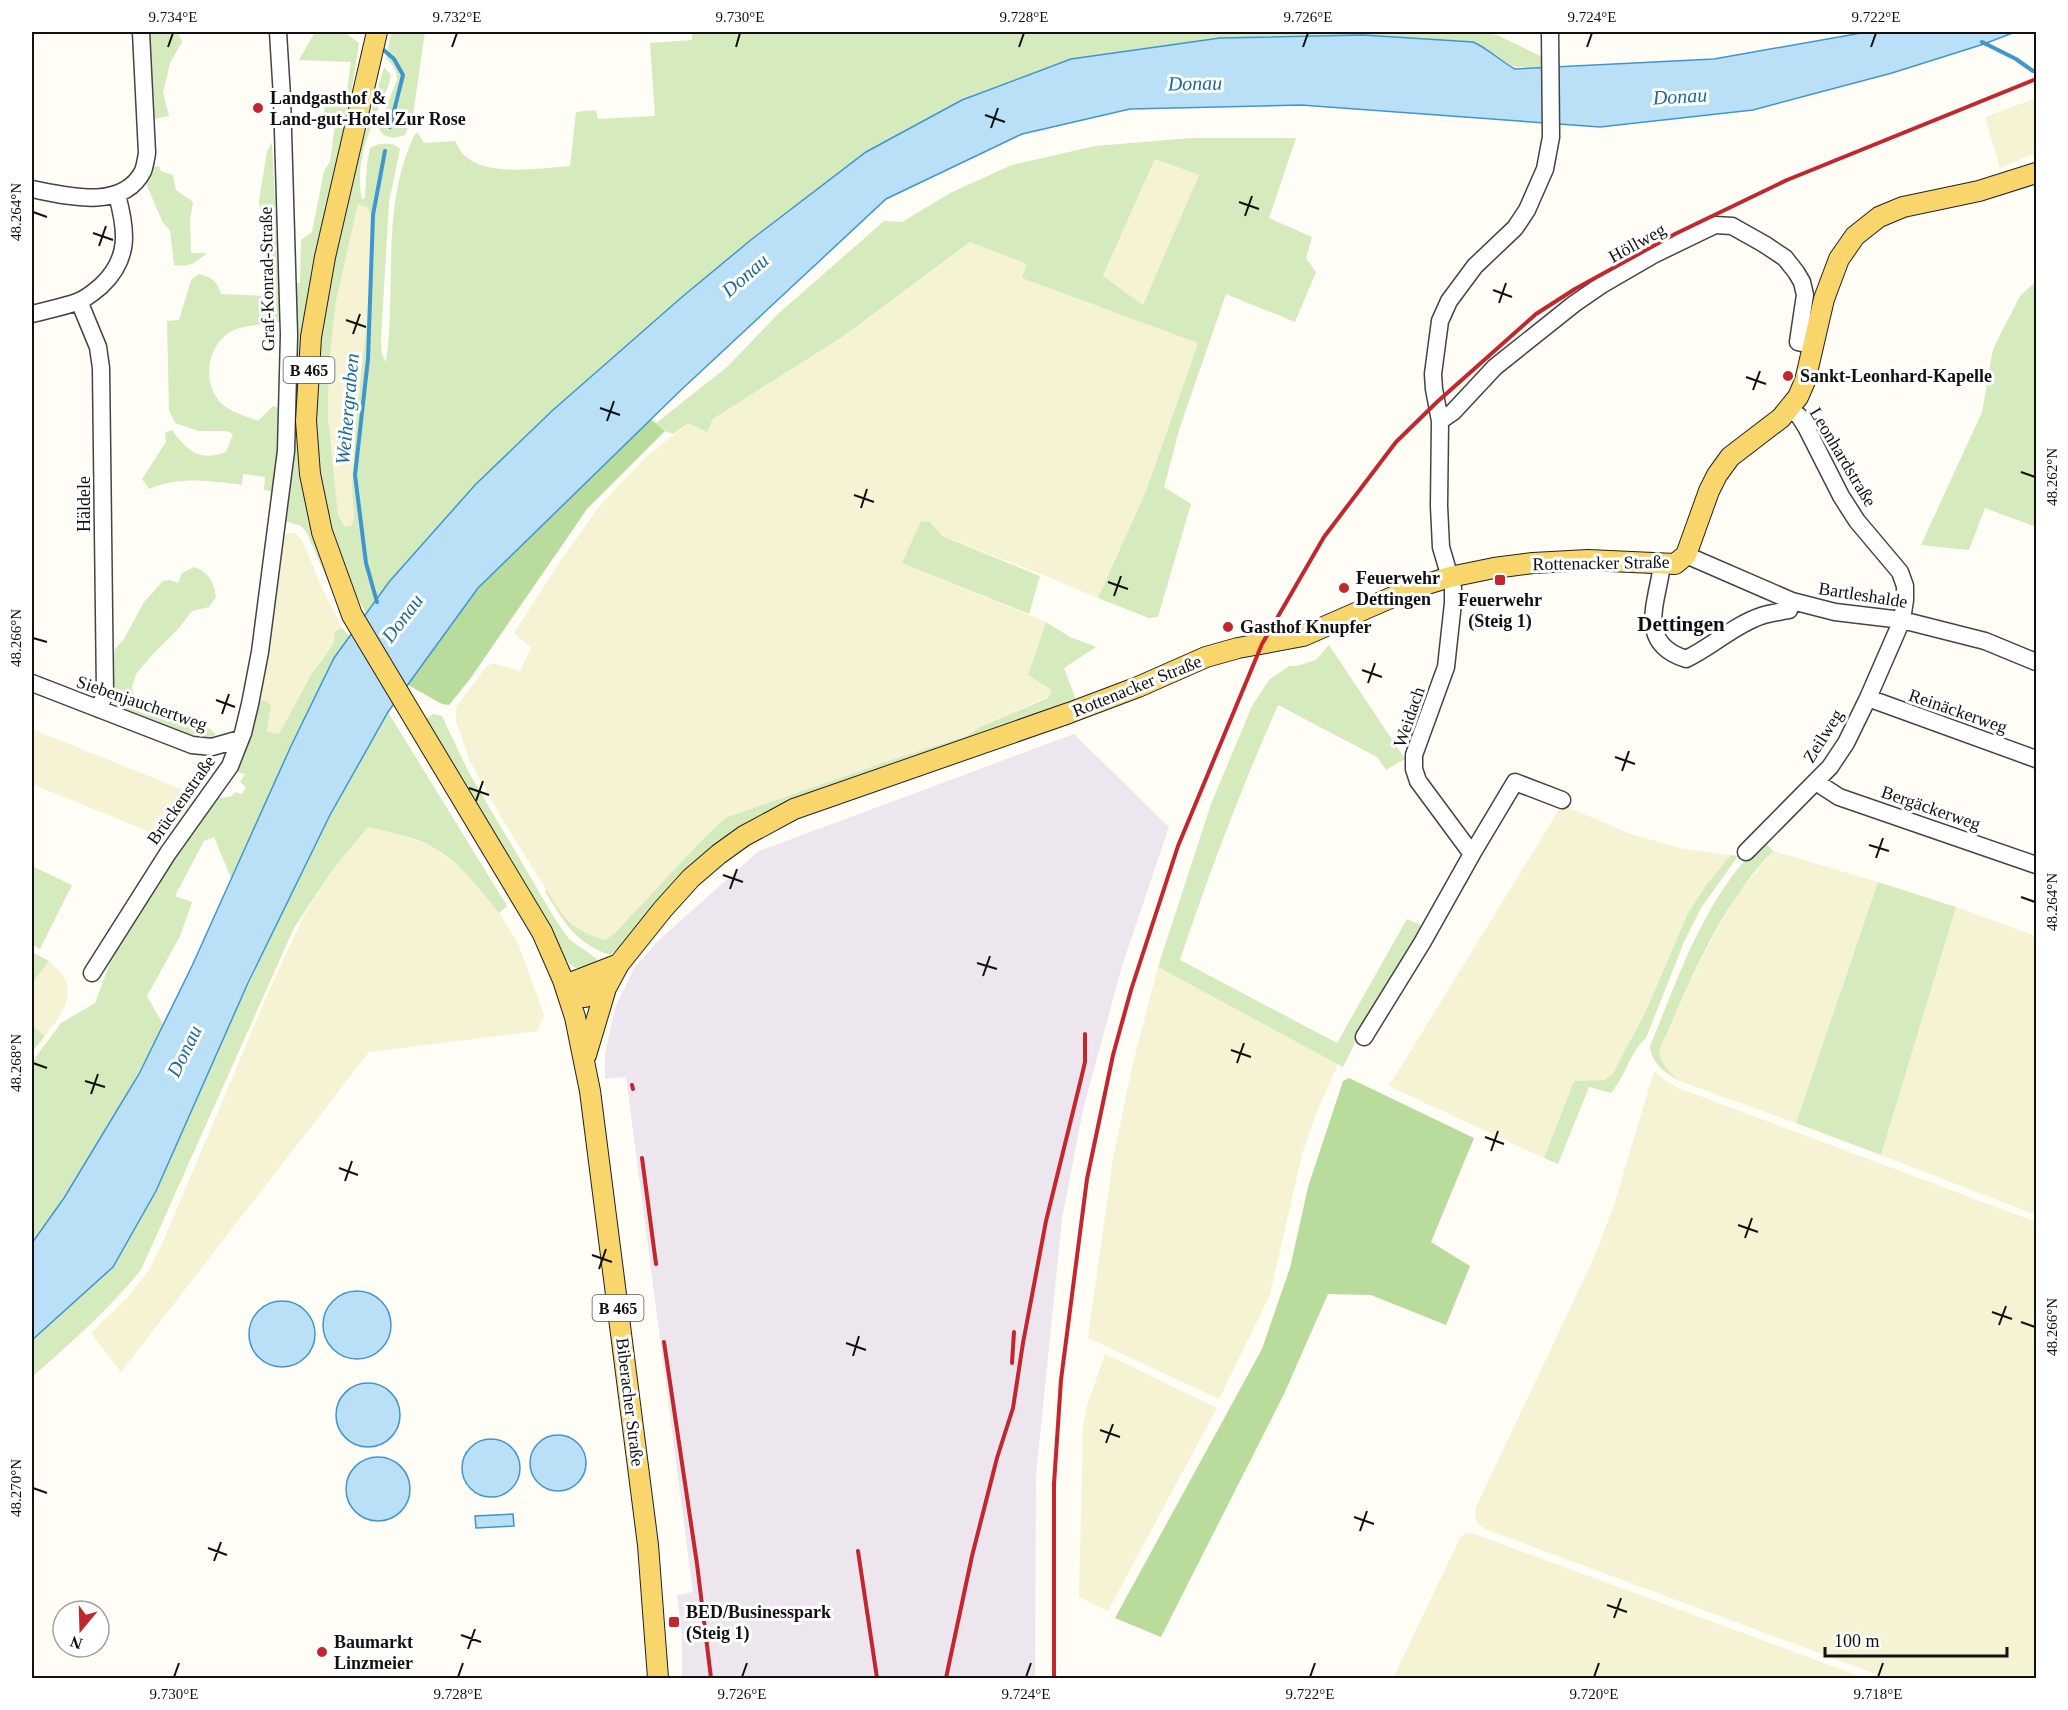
<svg xmlns="http://www.w3.org/2000/svg" width="2068" height="1710" font-family="'Times New Roman',serif">
	<style>
		.industrial { fill: #eee6ef }
		.farmland { fill: #f6f3d4 }
		.green { fill: #d5ebbd; fill-rule: evenodd }
		.forest { fill: #b9dc9c }
		.water { fill: #b9e0f7; stroke: #3f96cf; stroke-width: 1.5 }
		.lines { fill: none; stroke-linecap: round; stroke-linejoin: round }
		.stream { stroke: #3f96cf; stroke-width: 4 }
		.minor-casing { stroke: #444; stroke-width: 19 }
		.major-casing { stroke: #222; stroke-width: 22 }
		.minor { stroke: #fff; stroke-width: 16 }
		.major { stroke: #f9d66b; stroke-width: 20 }
		.rail { stroke: #c4262e; stroke-width: 4 }
		.ticks { fill: none; stroke: #111; stroke-width: 2 }
		.poi-dot { fill: #c4262e; stroke: #fff; stroke-width: 2 }
		.labels { text-anchor: middle; stroke-width: 6; stroke-linejoin: round; paint-order: stroke }
		.shield { fill: #fff; stroke: #585858; stroke-width: 1.5 }
		.shield-label { font-size: 16px; font-weight: bold; fill: #111 }
		.poi-label { font-size: 18px; font-weight: bold; fill: #111; stroke: #fff; text-anchor: start }
		.street-label { font-size: 18px; fill: #111; stroke: #fff }
		.water-label { font-size: 20px; font-style: italic; fill: #1768a6; stroke: #fff }
		.quarter-label { font-size: 21px; font-weight: bold; fill: #111; stroke: #fff }
		.neatline { fill: none; stroke: #111; stroke-width: 2 }
		.ticks-label { font-size: 15px; text-anchor: middle; fill: #111 }
	</style>
	<rect width="100%" height="100%" fill="#fffdf5"/>
	<!-- industrial -->
	<path class="industrial" d="M1074,734L1169,827L1122,966L1083,1110L1062,1219L1036,1476L1035,1678H682V1637L677,1595L693,1592L626,1077L605,1079V1054L615,1008L634,968L660,939L759,851Z"/>
	<!-- farmland -->
	<path class="farmland" d="M2036,98V153L2000,168L1985,117Z
		M1155,159L1199,175L1143,305L1103,277Z
		M358,204L368,208L373,221L367,320L356,423L352,485L354,518L351,526L344,527L338,516L328,417L329,363L336,301Z
		M970,242L1028,264L1023,278L1198,342L1146,491L1098,598L1041,574L942,536L903,563L1046,622L1028,675L1053,690L1048,697L980,727L966,736L891,760L725,818L704,838L615,934L605,940L583,934L561,913L502,819L470,761L456,721V707L486,667L493,663L520,671L531,648L514,633L559,563L601,504L646,457L688,423L707,432L713,419L842,337Z
		M288,533H295L302,540L322,588L342,628L335,631L333,644L320,661L279,734H273L267,732L270,712L257,701L283,536Z
		M32,729L203,798L172,841L32,784Z
		M1562,805L1631,834L1683,849L1731,855L1706,885L1688,913L1645,1013L1612,1076L1604,1080L1574,1081L1544,1158L1389,1086Z
		M368,827L398,833L435,848L468,874L499,913L518,943L544,1015L538,1031L369,1052L121,1372L91,1333L126,1299L149,1270L162,1244L269,991L303,917L333,869Z
		M1773,851L1878,882L1796,1123L1682,1082L1669,1072L1660,1059L1659,1051L1687,987L1715,933L1737,895Z
		M1956,907L2036,936V1215L1881,1155Z
		M49,961L60,971L67,983L68,995L65,1006L57,1020L45,1036L32,1025V984Z
		M1158,967L1338,1064L1316,1114L1302,1154L1270,1295L1219,1399L1088,1338L1113,1159L1133,1063Z
		M1654,1071L1668,1083L1681,1089L2036,1222V1678H1886L1485,1529L1478,1524L1475,1516L1476,1507L1593,1260L1614,1205Z
		M1105,1354L1217,1408L1108,1611L1079,1597L1083,1426L1087,1406Z
		M1472,1533L1865,1678H1393L1460,1538L1465,1534Z"/>
	<!-- green -->
	<path class="green" d="M148,32H178L182,42L170,63L163,93L169,116L154,119Z
		M315,32H344L359,43L351,94L315,265L300,372L339,607L307,533L301,526L286,521L295,283H300L301,240L312,232L324,171L330,162L336,117L325,118L324,99L346,97L351,62L299,60Z
		M391,32H425L413,115L405,135C394,139 383,139 378,127L397,80C397,70 393,65 386,58Z
		M692,32H1483L1497,35L1547,59L1548,67C1518,68 1510,71 1487,48L1071,59L962,100L866,152L752,239L682,297L553,410L475,485L389,582L366,613C342,573 322,524 318,477C304,338 347,200 384,67L391,75L389,84C374,119 353,161 362,199L365,198L367,164L370,148C379,143 392,141 400,149L389,202L381,340L382,355L386,362C397,287 380,205 415,134L418,133L424,143L455,141C459,148 462,155 469,159C492,176 543,168 570,166L576,112L596,110L598,119L655,116L650,43L692,40ZM358,204L368,208L373,221L367,320L356,423L352,485L354,518L351,526L345,527L338,515L328,417L329,363L336,301Z
		M1192,138H1296L1269,218L1312,237L1306,258L1316,272L1295,322L1226,294L1180,427L1164,487L1191,504L1158,617L1149,618L1098,598L1146,491L1198,343L1022,278L1027,264L970,242L842,337L713,419L707,432L688,423L673,434L665,431L656,423L727,367L779,313L884,221L902,222L950,193L1012,165L1095,146ZM1155,159L1199,175L1143,305L1103,276Z
		M272,142L281,322C268,324 248,325 236,329C208,340 200,382 221,403C229,412 247,416 258,421L273,406L281,408L274,492L264,490L265,477L243,474L242,485C208,481 181,476 149,489L142,479L166,442L165,433L172,430C187,451 200,462 226,452L233,434L226,431H198L175,423L169,410L167,321L179,320L191,280L199,274C212,278 217,280 221,294L265,296L264,237L259,201L267,151Z
		M159,166L161,171L173,175L176,190L193,202L190,220L191,253H207C196,262 190,268 174,265L170,230L163,223L145,181L153,167Z
		M2033,284L2036,288V527L1985,508L1969,550L1921,545L1982,412L1993,349L2020,296Z
		M921,521L930,522L942,536L1040,576L1029,614L902,563Z
		M194,567C210,573 213,581 216,597L209,607L192,611L179,628L152,655L136,674L132,687L134,699L147,708L210,729L216,734L209,741L129,715L112,701L110,675L115,649L124,639L144,602L163,581L170,580L178,583L182,573Z
		M1046,622L1070,637L1096,647L1064,668L1076,700L977,738L799,801L610,955C574,942 564,922 545,891L547,890C564,919 572,930 605,940L615,933L704,838L725,818L891,760L966,736L980,727L1048,698L1052,690L1028,675Z
		M342,628L349,636L334,658L231,878L214,837L204,841L175,896L192,902L180,936L147,996L163,1024C126,1101 81,1174 32,1243V1062L61,1023L95,1003L119,939L215,794L223,798L232,796L235,792L242,794L246,787L240,782L245,774L233,771L257,701C263,700 267,700 271,705L267,732L279,734L311,675L333,644L335,631Z
		M1329,645L1405,759L1386,770L1377,757L1278,705C1241,789 1209,873 1180,960L1337,1043L1407,919L1423,926L1370,1013L1343,1067L1158,967L1211,804L1252,706L1269,680L1289,666H1297L1316,660Z
		M388,712L507,906L499,913C480,890 461,863 434,848C414,836 390,832 368,827L333,869L294,928L141,1270C108,1310 71,1343 32,1377V1340L113,1267L330,815Z
		M433,714L442,716L468,771L555,919L569,939L597,959L598,963C576,973 574,969 560,953L425,719Z
		M1764,841L1773,851C1719,907 1690,981 1659,1051C1661,1066 1671,1074 1682,1082C1668,1075 1651,1064 1650,1046C1680,975 1705,894 1764,841Z
		M1731,855L1738,856L1701,908L1684,942L1646,1038C1630,1052 1625,1077 1611,1093L1589,1087L1558,1164L1544,1158L1574,1081L1604,1080L1612,1075L1645,1013L1688,913L1706,885Z
		M32,866L72,885L40,949L32,944Z
		M1878,882L1956,907L1881,1155L1796,1123Z
		M32,952L49,961L32,984Z
		M32,1025L45,1036L32,1052Z"/>
	<!-- forest -->
	<path class="forest" d="M651,419L665,431L587,509L470,679L449,705L442,704L408,685L478,587Z
		M1349,1078L1474,1138L1431,1242L1470,1266L1446,1325L1371,1295L1328,1294L1284,1394L1161,1637L1115,1618L1262,1349L1290,1268L1308,1187L1343,1081Z"/>
	<!-- water -->
	<path class="water" d="M1867,32H2015L1984,44L1892,73L1753,110L1600,127L1301,105L1130,109L1022,134L886,199L681,390L478,588L388,712L330,815L248,983L156,1191L113,1267L32,1340V1243L64,1198L139,1074L192,966L291,746L334,658L389,582L475,485L553,410L682,297L752,239L866,152L962,100L1071,59L1220,38L1363,35L1473,42C1489,49 1500,61 1515,69L1714,59Z
		M323 1325a34 34 0 1 1 68 0a34 34 0 1 1-68 0Z
		M249 1334a33 33 0 1 1 66 0a33 33 0 1 1-66 0Z
		M336 1415a32 32 0 1 1 64 0a32 32 0 1 1-64 0Z
		M530 1463a28 28 0 1 1 56 0a28 28 0 1 1-56 0Z
		M462 1468a29 29 0 1 1 58 0a29 29 0 1 1-58 0Z
		M346 1489a32 32 0 1 1 64 0a32 32 0 1 1-64 0Z
		M513,1514L514,1526L476,1528L475,1516Z"/>
	<g class="lines">
		<!-- stream -->
		<path class="stream" d="M1982,42L2016,59L2033,71
			M379,46L394,59L403,75L390,127
			M377,602L366,563L355,475L368,359L373,215L385,151"/>
		<defs>
			<path id="minor" d="M32,189C66,196 123,211 143,171C145,166 146,159 147,153L141,32
				M79,301L98,347L101,368L105,693L99,709
				M32,314C47,310 63,307 77,302C86,299 94,292 101,286C130,259 127,231 117,195
				M1440,421L1453,412L1495,367L1574,304L1603,284L1653,255L1715,225L1732,226L1764,244L1785,258L1796,272L1802,282L1805,295L1798,342L1814,346
				M1686,555L1792,601L1835,612L1902,620L1985,641L2036,662
				M1662,565C1657,603 1636,643 1686,659C1712,647 1734,625 1761,616C1769,613 1780,612 1789,610L1792,601
				M32,683L192,745L212,747L240,739
				M1868,698L2036,759
				M1816,782L1839,797L2036,865
				M1746,852L1830,767L1846,743L1868,698L1902,620L1905,600V586L1900,572L1857,521L1841,496L1806,427L1799,416L1789,409
				M1472,854L1515,782L1562,800
				M92,973L168,853L230,766L243,733L250,704L260,652L286,451L289,335L282,97L278,32
				M1364,1037L1422,943L1472,854L1418,781L1414,769V755L1446,667L1453,603V588L1441,547L1439,506L1440,421L1434,389L1433,374L1440,321L1449,301L1475,266L1515,228L1527,210L1545,169L1551,137L1550,32"/>
			<path id="major" d="M377,32L325,257L311,337L306,421L310,474L322,532L352,615L542,932L563,980L575,1017L590,1091L648,1545L658,1678
				M565,985L619,964
				M568,995L584,997L599,993L606,988L619,964L663,909L691,878L719,854L744,836L794,809L1069,713L1138,687L1206,657L1238,648L1303,636L1411,589L1450,577L1494,568L1533,563L1588,560L1675,564L1686,555L1709,491L1717,475L1730,457L1781,418L1798,397L1805,381L1824,299L1839,259L1855,236L1879,217L1903,207L1979,191L2036,173
				M586,1055L606,988"/>
		</defs>
		<!-- minor casing -->
		<use href="#minor" class="minor-casing"/>
		<!-- major casing -->
		<use href="#major" class="major-casing"/>
		<!-- minor -->
		<use href="#minor" class="minor"/>
		<!-- major -->
		<use href="#major" class="major"/>
		<!-- rail -->
		<path class="rail" d="M632,1085L633,1089
			M642,1158L656,1264
			M664,1342L697,1564L711,1678
			M1012,1363L1014,1332
			M858,1551L877,1678
			M946,1678L972,1556L997,1458L1013,1408L1023,1343L1046,1221L1081,1079L1085,1062V1034
			M1054,1678V1484L1061,1380L1087,1179L1113,1055L1131,990L1178,846L1262,644L1324,537L1396,442L1437,402L1536,314L1575,289L1675,234L1787,180L2036,79"/>
	</g>
	<!-- ticks -->
	<path class="ticks" d="M168,47L173,33M452,47L457,33M736,47L740,33M1019,47L1024,33M1303,47L1308,33M1587,47L1592,33M1871,47L1876,33M985,115L1005,122M991,128L998,108M1239,202L1259,209M33,212L47,217M1245,216L1252,196M93,233L113,240M99,246L106,226M1493,290L1512,297M1499,303L1506,283M346,320L366,327M353,334L360,314M1746,377L1766,384M1753,390L1760,371M600,408L620,415M607,421L614,401M2021,472L2035,477M854,495L874,502M861,508L867,489M1108,582L1128,589M1114,596L1121,576M33,638L47,642M1362,670L1382,677M1368,683L1375,663M216,700L235,707M222,714L229,694M1615,757L1635,764M1622,771L1629,751M469,788L489,795M476,801L483,781M1869,845L1889,851M1876,858L1883,838M723,875L743,882M730,889L737,869M2021,897L2035,902M977,963L997,969M983,976L990,956M1231,1050L1251,1057M33,1063L47,1068M1237,1063L1244,1043M85,1081L105,1087M91,1094L98,1074M1485,1137L1504,1144M1491,1151L1498,1131M339,1168L358,1175M345,1181L352,1161M1738,1225L1758,1232M1745,1238L1752,1218M592,1255L612,1262M599,1269L606,1249M1992,1312L2012,1319M2021,1322L2035,1327M1999,1325L2006,1306M846,1343L866,1350M853,1356L859,1336M1100,1430L1120,1437M1106,1443L1113,1424M33,1488L47,1493M1354,1517L1374,1524M1360,1531L1367,1511M208,1548L227,1555M214,1561L221,1542M1607,1605L1627,1612M1614,1618L1621,1598M461,1635L481,1642M468,1649L475,1629M174,1677L179,1663M458,1677L463,1663M742,1677L747,1663M1026,1677L1031,1663M1310,1677L1315,1663M1594,1677L1599,1663M1878,1677L1883,1663"/>
	<!-- markers -->
	<g class="poi-dot">
		<circle cx="258" cy="108" r="6"/>
		<circle cx="1788" cy="376" r="6"/>
		<rect x="1494" y="574" width="12" height="12" rx="3"/>
		<circle cx="1344" cy="588" r="6"/>
		<circle cx="1228" cy="627" r="6"/>
		<rect x="668" y="1616" width="12" height="12" rx="3"/>
		<circle cx="322" cy="1652" r="6"/>
	</g>
	<g class="labels">
		<!-- shield labels -->
		<g class="shield">
			<rect x="283.5" y="357" width="51" height="26" rx="4.5"/>
			<rect x="592.5" y="1295" width="51" height="26" rx="4.5"/>
		</g>
		<g class="shield-label">
			<text x="309" y="376">B 465</text>
			<text x="618" y="1314">B 465</text>
		</g>
		<!-- poi labels -->
		<g class="poi-label">
			<text x="270" y="104">Landgasthof &amp;<tspan x="270" dy="21">Land-gut-Hotel Zur Rose</tspan></text>
			<text x="1800" y="382">Sankt-Leonhard-Kapelle</text>
			<text x="1356" y="584">Feuerwehr<tspan x="1356" dy="21">Dettingen</tspan></text>
			<text x="1500" y="606" text-anchor="middle">Feuerwehr<tspan x="1500" dy="21">(Steig 1)</tspan></text>
			<text x="1240" y="633">Gasthof Knupfer</text>
			<text x="686" y="1618">BED/Businesspark<tspan x="686" dy="21">(Steig 1)</tspan></text>
			<text x="334" y="1648">Baumarkt<tspan x="334" dy="21">Linzmeier</tspan></text>
		</g>
		<!-- street labels -->
		<g class="street-label">
			<text transform="translate(1637 243) rotate(-29)" y="6">Höllweg</text>
			<text transform="translate(267 279) rotate(-91)" y="6">Graf-Konrad-Straße</text>
			<text transform="translate(1843 457) rotate(59)" y="6">Leonhardstraße</text>
			<text transform="translate(84 504) rotate(-90)" y="6">Häldele</text>
			<text transform="translate(1601 563) rotate(-1)" y="6">Rottenacker Straße</text>
			<text transform="translate(1863 595) rotate(9)" y="6">Bartleshalde</text>
			<text transform="translate(1137 686) rotate(-22)" y="6">Rottenacker Straße</text>
			<text transform="translate(142 703) rotate(19)" y="6">Siebenjauchertweg</text>
			<text transform="translate(1958 711) rotate(19)" y="6">Reinäckerweg</text>
			<text transform="translate(1409 717) rotate(-71)" y="6">Weidach</text>
			<text transform="translate(1823 736) rotate(-58)" y="6">Zeilweg</text>
			<text transform="translate(181 800) rotate(-55)" y="6">Brückenstraße</text>
			<text transform="translate(1931 808) rotate(19)" y="6">Bergäckerweg</text>
			<text transform="translate(630 1402) rotate(83)" y="6">Biberacher Straße</text>
		</g>
		<!-- water labels -->
		<g class="water-label">
			<text transform="translate(1195 83) rotate(-1)" y="7">Donau</text>
			<text transform="translate(1680 96) rotate(-3)" y="7">Donau</text>
			<text transform="translate(745 275) rotate(-41)" y="7">Donau</text>
			<text transform="translate(347 409) rotate(-85)" y="7">Weihergraben</text>
			<text transform="translate(402 618) rotate(-53)" y="7">Donau</text>
			<text transform="translate(184 1051) rotate(-64)" y="7">Donau</text>
		</g>
		<!-- quarter labels -->
		<g class="quarter-label">
			<text x="1681" y="631">Dettingen</text>
		</g>
	</g>
	<!-- border -->
	<rect width="2068" height="1710" fill="none" stroke="#ffffff" stroke-width="66"/>
	<!-- north arrow -->
	<g transform="translate(81 1629) rotate(199)"><circle r="28" fill="#ffffff" stroke="#a0a0a0" stroke-width="1.5"/>
	<path d="M0-4.5L10 22L0 15L-10 22Z" fill="#c4262e"/>
	<text y="-9" font-size="16" font-weight="bold" text-anchor="middle" fill="#111111">N</text>
	</g>
	<!-- scale -->
	<path d="M1825 1647v9h182v-9" fill="none" stroke="#111111" stroke-width="3"/>
	<text x="1834" y="1647" font-size="18" fill="#111111" stroke="#ffffff" stroke-width="4.5" paint-order="stroke">100 m</text>
	<rect x="33" y="33" width="2002" height="1644" class="neatline"/>
	<g class="ticks-label">
		<text x="173" y="22">9.734°E</text>
		<text x="457" y="22">9.732°E</text>
		<text x="740" y="22">9.730°E</text>
		<text x="1024" y="22">9.728°E</text>
		<text x="1308" y="22">9.726°E</text>
		<text x="1592" y="22">9.724°E</text>
		<text x="1876" y="22">9.722°E</text>
		<text transform="translate(16 212) rotate(-90)" y="5">48.264°N</text>
		<text transform="translate(2052 477) rotate(-90)" y="5">48.262°N</text>
		<text transform="translate(16 638) rotate(-90)" y="5">48.266°N</text>
		<text transform="translate(2052 902) rotate(-90)" y="5">48.264°N</text>
		<text transform="translate(16 1063) rotate(-90)" y="5">48.268°N</text>
		<text transform="translate(2052 1327) rotate(-90)" y="5">48.266°N</text>
		<text transform="translate(16 1488) rotate(-90)" y="5">48.270°N</text>
		<text x="174" y="1699">9.730°E</text>
		<text x="458" y="1699">9.728°E</text>
		<text x="742" y="1699">9.726°E</text>
		<text x="1026" y="1699">9.724°E</text>
		<text x="1310" y="1699">9.722°E</text>
		<text x="1594" y="1699">9.720°E</text>
		<text x="1878" y="1699">9.718°E</text>
	</g>
</svg>
